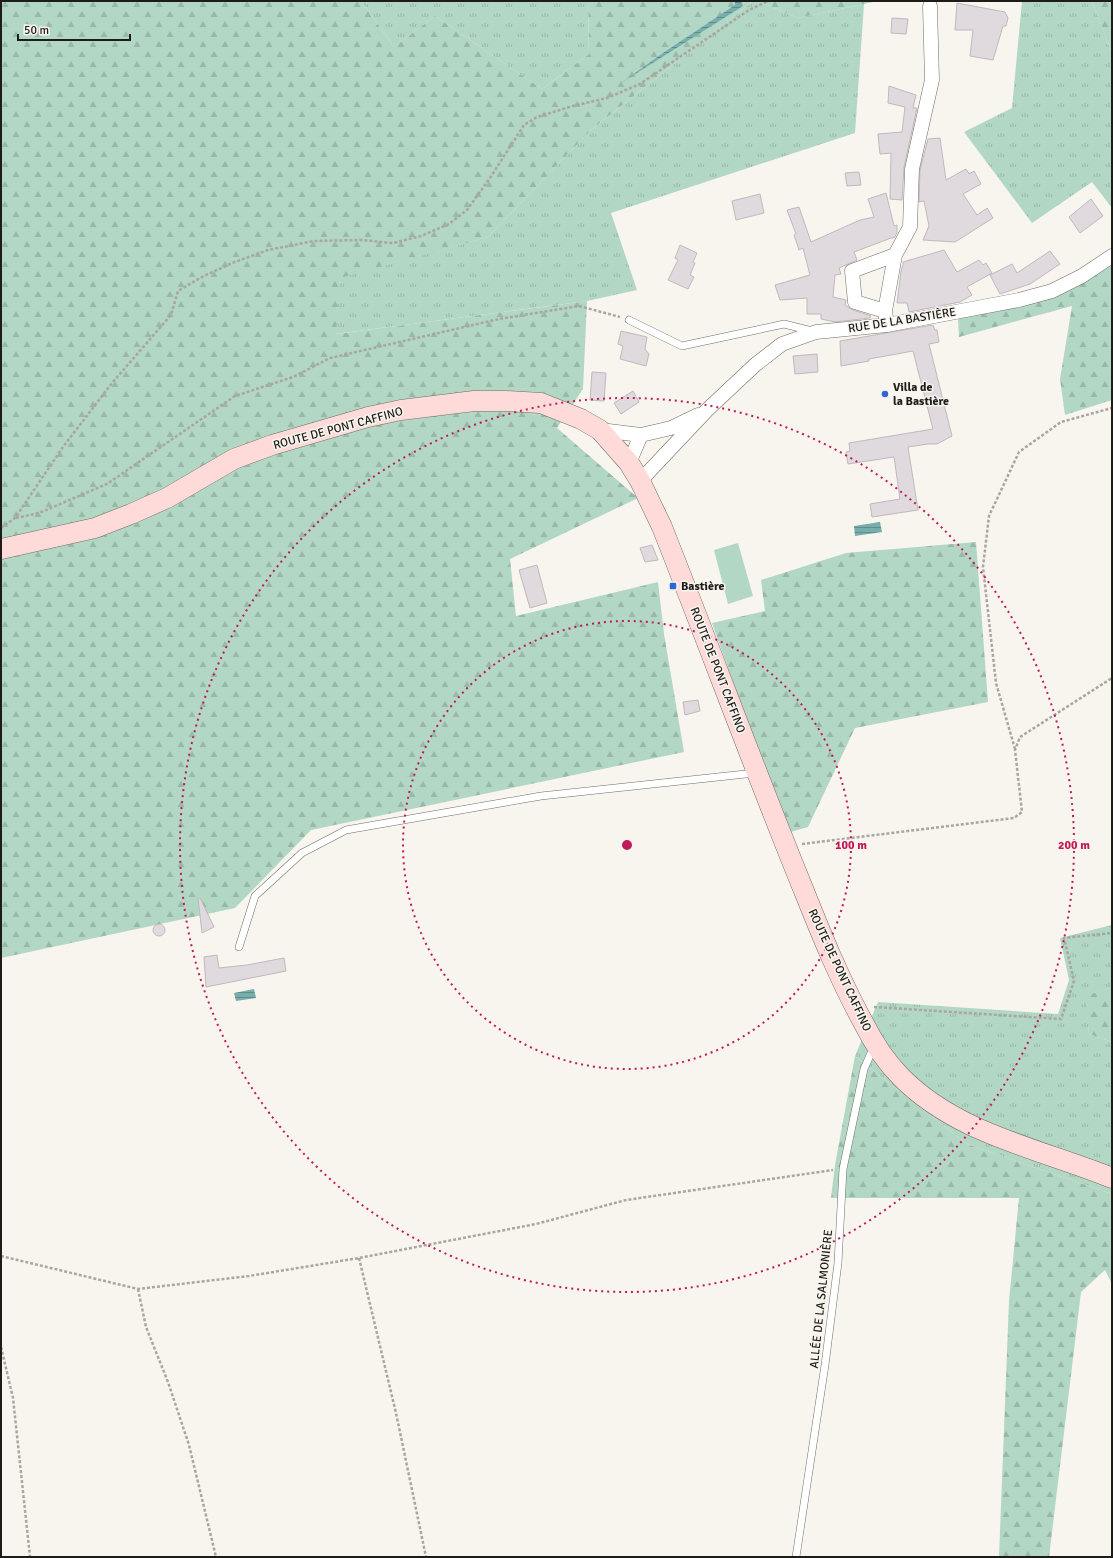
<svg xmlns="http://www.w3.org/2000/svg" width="1113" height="1558" font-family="Signika,sans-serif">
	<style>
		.grass { fill: url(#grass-tufts) }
		.forest { fill: url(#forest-firs) }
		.park { fill: #b2d7c4 }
		.water { fill: url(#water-rules) }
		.building { fill: #e0dadf; stroke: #bfb9be }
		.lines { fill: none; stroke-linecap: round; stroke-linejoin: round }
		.lane-casing { stroke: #6f6d67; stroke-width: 8 }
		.street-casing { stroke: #6f6d67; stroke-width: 15 }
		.secondary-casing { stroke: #6f6d67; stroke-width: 21 }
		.path { stroke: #a9a6a1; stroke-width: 2.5; stroke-dasharray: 3 2; stroke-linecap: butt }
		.lane { stroke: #fff; stroke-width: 7 }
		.street { stroke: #fff; stroke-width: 14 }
		.secondary { stroke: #fedbd8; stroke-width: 20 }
		.ring { fill: none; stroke: #c2185b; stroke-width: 2; stroke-dasharray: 2 4 }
		.poi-dot { fill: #2b68d5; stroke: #f8f5ee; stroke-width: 1.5 }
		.labels { text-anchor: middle; stroke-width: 3; stroke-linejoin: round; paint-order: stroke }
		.street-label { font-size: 12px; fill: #1d1c19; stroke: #f8f5ee }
		.poi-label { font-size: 12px; font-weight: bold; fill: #1d1c19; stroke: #f8f5ee; text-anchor: start }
		.centre { fill: #c2185b; stroke: #f8f5ee; stroke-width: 2 }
		.ring-label { font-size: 12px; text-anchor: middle; font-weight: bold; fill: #c2185b; stroke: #f8f5ee; stroke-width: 3; stroke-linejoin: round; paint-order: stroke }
	</style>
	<defs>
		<pattern id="grass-tufts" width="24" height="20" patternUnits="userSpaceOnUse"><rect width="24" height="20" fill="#b2d7c4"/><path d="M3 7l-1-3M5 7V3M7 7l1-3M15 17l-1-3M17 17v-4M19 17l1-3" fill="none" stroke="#99b8a8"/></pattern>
		<pattern id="forest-firs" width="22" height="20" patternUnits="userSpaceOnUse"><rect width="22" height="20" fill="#b2d7c4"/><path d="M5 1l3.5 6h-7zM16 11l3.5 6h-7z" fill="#99b8a8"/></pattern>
		<pattern id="water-rules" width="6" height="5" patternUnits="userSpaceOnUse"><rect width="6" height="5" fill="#76aeae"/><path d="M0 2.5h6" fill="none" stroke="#608d8d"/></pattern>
	</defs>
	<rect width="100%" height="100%" fill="#f8f5ee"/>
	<!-- grass -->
	<path class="grass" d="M361,1H588L589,54L542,89L435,16L394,47Z
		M753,1H758L798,18L864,4L855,133L611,213L637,290L587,301L335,334L340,277L488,237L591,130Z
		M1022,1H1092L1112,53V208L1092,182L1032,223L964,132L1012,108Z
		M1112,925V987L1086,996L1089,1034L1112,1042V1194L967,1144L855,1056L878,1002L1058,1014L1069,980L1060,938Z"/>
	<!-- forest -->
	<path class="forest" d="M1,1H361L394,47L435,16L542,89L589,54L588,1H753L591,130L488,237L340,278L336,334L587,301L583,389L557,428L638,498L510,559L516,616L658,582L664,634L684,752L311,830L235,908L1,958Z
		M758,1H878L798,18Z
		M1092,1H1112V53Z
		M1112,259V400L1065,415L1060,379L1072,306L959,337L958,318L1063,293Z
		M976,542L988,702L855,728L808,827L787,833L712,623L765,611L761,580L846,553Z
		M1112,987V1042L1089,1034L1085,996Z
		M855,1056L967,1144L1112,1194V1284L1105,1270L1081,1292L1049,1557H999L1009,1301L1019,1198H831L835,1165Z"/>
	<!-- park -->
	<path class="park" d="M738,543L753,596L728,604L714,550Z"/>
	<!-- water -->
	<path class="water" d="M735,1H741L743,6L621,83L663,53L735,5Z
		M880,522L882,532L855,536L854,526Z
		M254,989L256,998L236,1001L234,993Z"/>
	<!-- building -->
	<path class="building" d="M957,3L1005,12L1008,18L1006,26H1003L993,60L970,56L973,30H955Z
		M892,18L908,19L906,34L891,33Z
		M889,86L916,95L913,108H917L904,167L902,200L890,199L891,153L880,154L878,134L902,132L905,107L888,103Z
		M940,138L946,180L966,169L969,174L974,171L981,184L963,194L977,215L987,208L993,218L955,242L923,240L929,226L924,201L919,202L920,170L928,139Z
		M859,172L861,185L847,186L845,173Z
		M886,193L894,226L897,225V233L894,238H891L854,252L857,260L839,268L841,274L835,275L833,297L846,300L845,305L853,310L871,316L870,318L835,322L821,319V314H807V298L780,300L775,285L810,275L803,248L799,250L794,235L796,234L787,210L799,207L811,242L860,220L874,217L868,199Z
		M760,194L764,213L736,220L732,201Z
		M1091,199L1103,216L1080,233L1069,217Z
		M680,245L697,253L693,262L695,263L690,275L694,277L688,289L668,280L678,260L675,258Z
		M944,250L957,272L979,260L983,265L986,263L992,273L967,287L972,295L960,302L909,312L907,303H897L901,271L902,267L903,266V262Z
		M1050,251L1060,264L1030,284L1000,294L990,275L1012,264L1017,273Z
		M933,325L935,330H937L939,342L929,344L952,436L937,444H928L908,447L918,510L872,517L870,504L900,499L894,457L848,464L846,452L850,451L849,443L933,429L913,351L869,359V361L841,366L840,341Z
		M621,331L647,337L645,349L649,354L646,366L620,359L623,346L618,344Z
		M817,354L818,372L795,374L793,356Z
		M592,372L606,373L604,401L590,400Z
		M633,391L639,402L621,414L614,403Z
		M652,545L658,560L645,562L640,548Z
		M537,565L547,603L530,608L519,570Z
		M698,700L700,711L685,715L683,702Z
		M198,898H200L214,927L202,933Z
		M153 930a6 6 0 1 1 12 0a6 6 0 1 1-12 0Z
		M217,955L219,968L247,965L284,958L286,971L206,987L204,957Z"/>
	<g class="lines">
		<defs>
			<path id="lane" d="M629,320L682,346L784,324L812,331
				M239,947L255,896L302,853L346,830L541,796L755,773
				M796,1557L825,1365L838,1263L843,1169L864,1069L871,1053L876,1047"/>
			<path id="street" d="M895,255L910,227L912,169L932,80L930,6
				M885,311L855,302L852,271L895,255L885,311L887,325
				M600,430L641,435L671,428L698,415
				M629,463L641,435
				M640,481L707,410L755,365L782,344L816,332L887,325L1019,300L1052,291L1082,276L1112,256"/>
			<path id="secondary" d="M1,549L95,528L131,514L167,498L234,459L272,445L368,417L401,410L474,401H506L541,403L581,419L600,430L629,463L640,481L662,527C710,648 755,771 804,891C822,936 840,980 863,1022C873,1042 885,1061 901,1077C957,1134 1041,1149 1112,1178"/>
		</defs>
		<!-- lane casing -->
		<use href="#lane" class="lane-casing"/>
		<!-- street casing -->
		<use href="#street" class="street-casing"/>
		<!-- secondary casing -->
		<use href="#secondary" class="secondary-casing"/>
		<!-- path -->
		<path class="path" d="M16,518L39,513L107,484L235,396L293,377L330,358L499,319L579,306L620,317
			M1,528L15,518L63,447L112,383L171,315L178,291L200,278L232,263L268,250L314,241L361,240L393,243L421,236L449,224L467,210L490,178L524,125L537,117L573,106L607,98L640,84L749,10L768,1
			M1015,749L996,683L983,567L989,516L1019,452L1061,422L1112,408
			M802,844L1014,818L1022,812L1015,750L1020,737L1112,678
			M874,1007L1061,1019L1074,981L1064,938L1112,933
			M1,1256L138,1289L249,1276L359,1258L536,1224L626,1200L833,1170
			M359,1258L396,1413L426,1557
			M138,1289L146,1327L168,1382L189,1445L216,1557
			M1,1347L13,1398L30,1557"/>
		<!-- lane -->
		<use href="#lane" class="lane"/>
		<!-- street -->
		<use href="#street" class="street"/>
		<!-- secondary -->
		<use href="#secondary" class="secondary"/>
	</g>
	<!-- distance rings -->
	<g class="ring">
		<circle cx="627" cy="845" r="224"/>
		<circle cx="627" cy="845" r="447"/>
	</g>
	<!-- markers -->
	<g class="poi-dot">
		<circle cx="885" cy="394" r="4"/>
		<rect x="669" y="582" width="8" height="8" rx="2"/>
	</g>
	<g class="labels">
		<!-- street labels -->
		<g class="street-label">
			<text transform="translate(902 320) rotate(-9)" y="4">RUE DE LA BASTIÈRE</text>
			<text transform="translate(338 428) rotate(-15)" y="4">ROUTE DE PONT CAFFINO</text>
			<text transform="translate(718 670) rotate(69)" y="4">ROUTE DE PONT CAFFINO</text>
			<text transform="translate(840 970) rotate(65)" y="4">ROUTE DE PONT CAFFINO</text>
			<text transform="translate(821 1299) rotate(-84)" y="4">ALLÉE DE LA SALMONIÈRE</text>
		</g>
		<!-- poi labels -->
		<g class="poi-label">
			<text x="893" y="391">Villa de<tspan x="893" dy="14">la Bastière</tspan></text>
			<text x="681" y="590">Bastière</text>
		</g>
	</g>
	<circle cx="627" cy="845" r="6" class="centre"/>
	<g class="ring-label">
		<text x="851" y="849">100 m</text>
		<text x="1074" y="849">200 m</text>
	</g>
	<!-- border -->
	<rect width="1113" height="1558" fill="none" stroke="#1d1c19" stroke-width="4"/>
	<!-- scale -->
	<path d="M18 34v6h112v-6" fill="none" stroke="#1d1c19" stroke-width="2"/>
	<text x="24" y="34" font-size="12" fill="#1d1c19" stroke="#f8f5ee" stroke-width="3" paint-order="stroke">50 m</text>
</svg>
